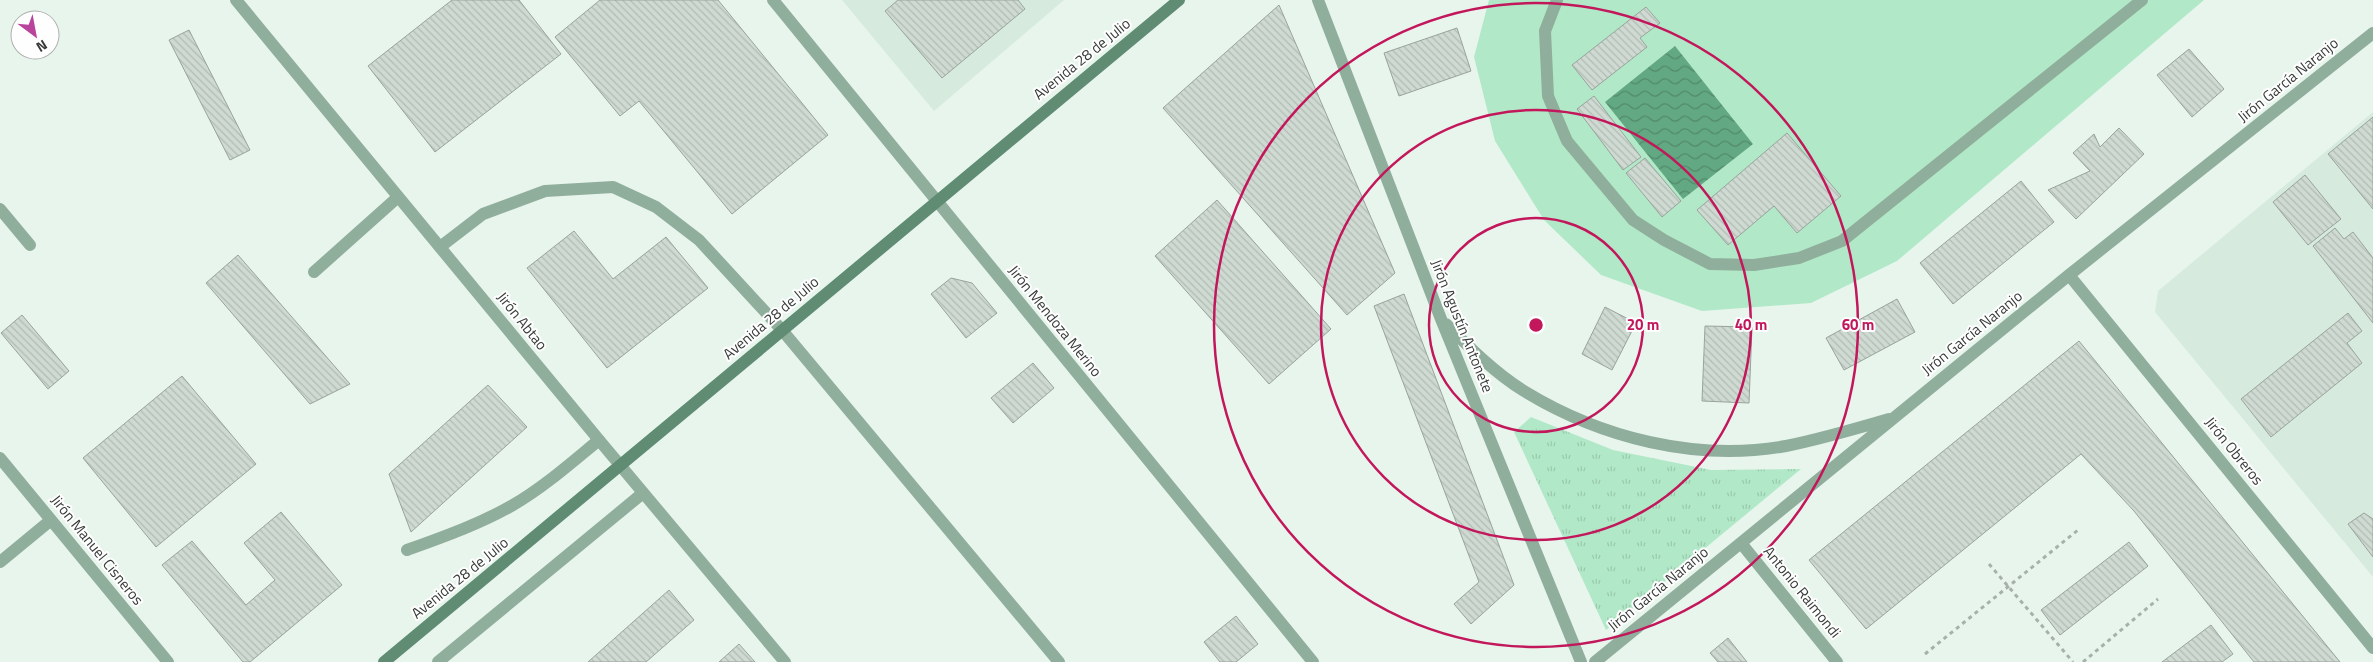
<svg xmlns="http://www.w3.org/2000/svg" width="2373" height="662" font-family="'Titillium Web',sans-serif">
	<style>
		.built { fill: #d6eade }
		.grass { fill: url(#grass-tufts) }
		.pitch { fill: #b1e9c8 }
		.water { fill: url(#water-waves) }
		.building { fill: url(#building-back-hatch); stroke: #98a39c }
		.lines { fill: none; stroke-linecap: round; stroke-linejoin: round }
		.path { stroke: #a7b1ab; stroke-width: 3; stroke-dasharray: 4 4; stroke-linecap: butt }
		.service { stroke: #90ae9c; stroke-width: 12 }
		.minor { stroke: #90ae9c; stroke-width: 12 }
		.tertiary { stroke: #90ae9c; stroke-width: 12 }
		.secondary { stroke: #608c73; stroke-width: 12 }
		.ring { fill: none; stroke: #c2185b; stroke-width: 2.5 }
		.labels { text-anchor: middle; stroke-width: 4; stroke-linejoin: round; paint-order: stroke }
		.street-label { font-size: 15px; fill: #373b38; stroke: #fefefe }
		.centre { fill: #c2185b; stroke: #fefefe; stroke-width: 2.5 }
		.ring-label { font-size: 15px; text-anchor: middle; font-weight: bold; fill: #c2185b; stroke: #fefefe; stroke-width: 4; stroke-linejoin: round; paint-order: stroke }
	</style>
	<defs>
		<pattern id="grass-tufts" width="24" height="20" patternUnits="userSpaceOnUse" patternTransform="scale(1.25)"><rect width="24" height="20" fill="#b1e9c8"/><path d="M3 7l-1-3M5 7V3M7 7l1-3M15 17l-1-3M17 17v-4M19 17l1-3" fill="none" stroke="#99c9ad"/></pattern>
		<pattern id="water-waves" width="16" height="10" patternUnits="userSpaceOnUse" patternTransform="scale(1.25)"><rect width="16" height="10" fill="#62a882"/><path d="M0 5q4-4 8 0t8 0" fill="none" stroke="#528a6b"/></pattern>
		<pattern id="building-back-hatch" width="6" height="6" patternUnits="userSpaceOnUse" patternTransform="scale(1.25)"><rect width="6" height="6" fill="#cedad2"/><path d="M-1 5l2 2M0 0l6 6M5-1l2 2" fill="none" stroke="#b2bcb5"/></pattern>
	</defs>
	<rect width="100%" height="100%" fill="#e8f5ed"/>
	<!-- built -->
	<path class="built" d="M842,0H1064L934,111Z
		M2373,112V577L2155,312L2158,291Z"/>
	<!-- grass -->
	<path class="grass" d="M1531,417L1613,450L1711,470L1801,469L1606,630L1514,432Z"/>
	<!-- pitch -->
	<path class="pitch" d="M1489,0H2204L1897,261L1811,303L1702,311L1601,275L1544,220L1495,141L1474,57Z"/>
	<!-- water -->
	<path class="water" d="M1675,46L1753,144L1683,199L1605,102Z"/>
	<!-- building -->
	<path class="building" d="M452,0H519L561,54L435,152L368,66Z
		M600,0H718L828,135L732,214L639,101L620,116L555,37Z
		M898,0H1018L1025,9L942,78L885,11Z
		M1279,5L1395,273L1347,315L1163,108Z
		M1646,7L1660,23L1640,38L1647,47L1592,90L1572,65Z
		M1457,28L1471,71L1399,96L1384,53Z
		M189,30L250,150L230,160L169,40Z
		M2189,49L2224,89L2192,117L2157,75Z
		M1594,96L1641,157L1623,170L1577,109Z
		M2373,117V209L2328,154Z
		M2119,128L2144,154L2076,219L2048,190L2090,171L2073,153L2094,134L2100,147Z
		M1787,133L1841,196L1797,233L1774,206L1728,245L1697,210Z
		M1645,158L1681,201L1662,217L1626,173Z
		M2305,175L2341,219L2308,245L2273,202Z
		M2021,181L2054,222L1953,304L1920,263Z
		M1217,200L1331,329L1269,384L1155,256Z
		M2335,228L2344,239L2353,232L2373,258V323L2313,246Z
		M574,231L613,279L666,237L708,288L607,368L527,268Z
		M238,255L350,384L310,404L206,283Z
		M951,278L972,283L997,313L966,338L931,294Z
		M1404,294L1514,585L1471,624L1454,604L1479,582L1374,306Z
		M1897,299L1915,332L1844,370L1826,338Z
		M1605,307L1636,323L1612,370L1582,354Z
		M2348,313L2362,331L2347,343L2362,363L2271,437L2241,399Z
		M22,315L69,371L48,389L1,333Z
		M1705,326L1752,327L1749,403L1702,401Z
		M2079,341L2340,662H2254L2134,511L2081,454L1866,629L1809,560Z
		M1033,363L1054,388L1013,423L991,398Z
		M182,376L256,464L156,547L83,458Z
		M488,385L527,427L411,532L389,474Z
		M281,512L342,585L250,662H243L162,565L192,541L246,605L275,580L244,543Z
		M2364,513L2373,519V557L2348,524Z
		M2129,542L2148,566L2060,635L2041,610Z
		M669,590L694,620L646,662H588Z
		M1236,616L1258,644L1236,662H1220L1204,642Z
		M2211,625L2233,654L2222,662H2162Z
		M1728,638L1747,662H1718L1710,653Z
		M739,644L755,662H719Z"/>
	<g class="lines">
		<!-- path -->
		<path class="path" d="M1989,564L2073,662
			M1925,654L2078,530
			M2083,662L2158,599"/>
		<!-- service -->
		<path class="service" d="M1557,0L1545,31L1548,96L1567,141L1633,220L1664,240L1710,264L1754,265L1799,258L1842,241L2142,0
			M0,209L30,245
			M440,247L483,214L545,191L613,187L656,207L699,240L782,330
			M314,272L398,197
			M407,550C443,537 480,524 513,505C544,487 571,463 599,440
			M438,662L643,493"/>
		<!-- minor -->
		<path class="minor" d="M773,0L1313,662
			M1318,0L1441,319L1581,662
			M2069,275L2373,648
			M1446,324C1470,348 1495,373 1524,391C1601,438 1696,462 1786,446C1821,439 1855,429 1889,419
			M782,330L1059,662
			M0,458L168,662
			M1741,543L1837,662
			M0,562L51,520
			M1595,662L2069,275L2373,33"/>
		<!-- tertiary -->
		<path class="tertiary" d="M236,0L599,440L785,662"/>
		<!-- secondary -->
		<path class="secondary" d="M384,662L1179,0"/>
	</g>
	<!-- distance rings -->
	<g class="ring">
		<circle cx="1536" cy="325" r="107"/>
		<circle cx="1536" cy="325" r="215"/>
		<circle cx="1536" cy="325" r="322"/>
	</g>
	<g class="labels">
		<!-- street labels -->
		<g class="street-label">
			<text transform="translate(1082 59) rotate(-39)" y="5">Avenida 28 de Julio</text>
			<text transform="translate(2288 80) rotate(-39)" y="5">Jirón García Naranjo</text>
			<text transform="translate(771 318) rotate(-40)" y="5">Avenida 28 de Julio</text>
			<text transform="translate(522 321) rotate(51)" y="5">Jirón Abtao</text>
			<text transform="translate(1055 321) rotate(51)" y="5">Jirón Mendoza Merino</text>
			<text transform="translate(1462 326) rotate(68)" y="5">Jirón Agustín Antonete</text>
			<text transform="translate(1972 333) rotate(-39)" y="5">Jirón García Naranjo</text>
			<text transform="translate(2234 451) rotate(51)" y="5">Jirón Obreros</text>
			<text transform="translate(97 550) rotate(51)" y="5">Jirón Manuel Cisneros</text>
			<text transform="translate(460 578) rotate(-39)" y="5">Avenida 28 de Julio</text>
			<text transform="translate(1658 589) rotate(-39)" y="5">Jirón García Naranjo</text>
			<text transform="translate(1802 592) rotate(51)" y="5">Antonio Raimondi</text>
		</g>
	</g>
	<circle cx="1536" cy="325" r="8" class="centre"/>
	<g class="ring-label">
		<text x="1643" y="330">20 m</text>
		<text x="1751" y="330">40 m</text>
		<text x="1858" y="330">60 m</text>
	</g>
	<!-- north arrow -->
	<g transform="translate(35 35) rotate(148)"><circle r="24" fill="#fefefe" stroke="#aeb0af"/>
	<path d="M0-4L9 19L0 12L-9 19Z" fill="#b9449c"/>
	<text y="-8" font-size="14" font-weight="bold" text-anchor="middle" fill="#373b38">N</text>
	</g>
</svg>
